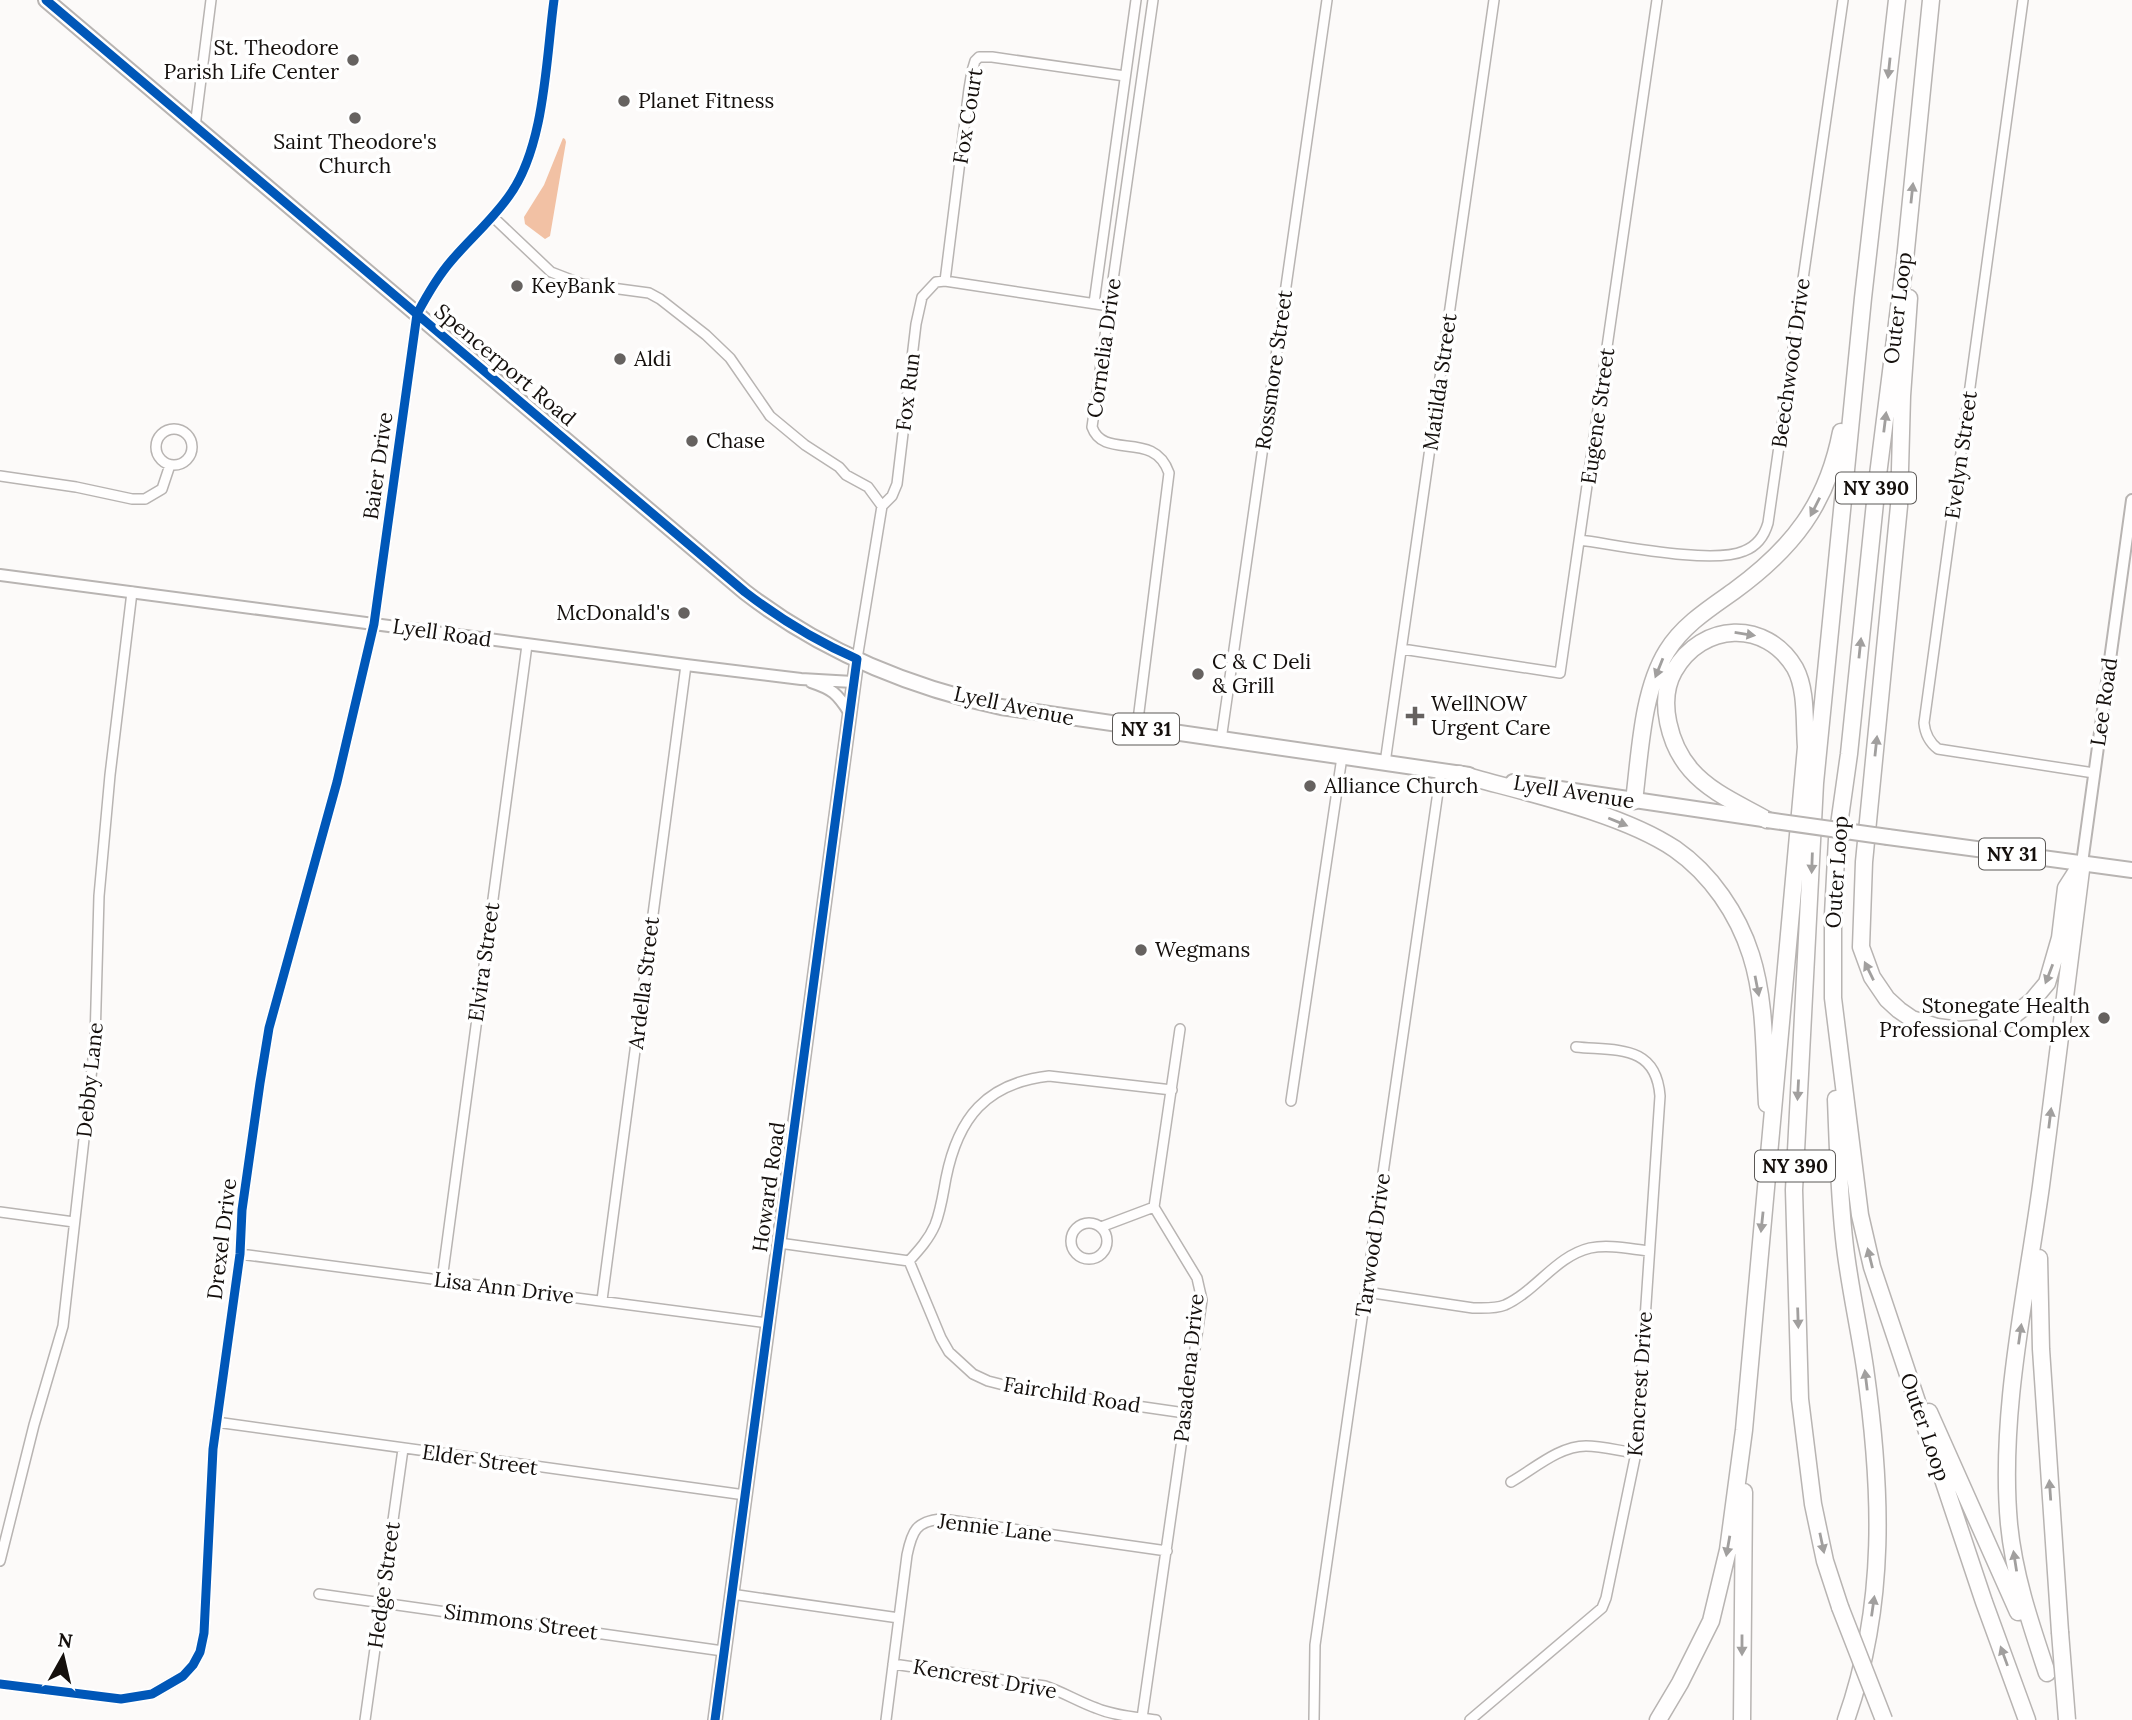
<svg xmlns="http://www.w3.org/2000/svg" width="2132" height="1720" font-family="Lora,serif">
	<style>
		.water { fill: #f2c1a4 }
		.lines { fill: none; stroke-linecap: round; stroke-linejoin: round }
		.minor-casing { stroke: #b8b4b2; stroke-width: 12 }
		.tertiary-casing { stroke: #b8b4b2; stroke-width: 14 }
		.secondary-casing { stroke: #b8b4b2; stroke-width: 16 }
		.primary-casing { stroke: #b8b4b2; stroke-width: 18 }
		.motorway-casing { stroke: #b8b4b2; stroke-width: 19 }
		.minor { stroke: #fffefe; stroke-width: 9 }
		.tertiary { stroke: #fffefe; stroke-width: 10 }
		.secondary { stroke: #fffefe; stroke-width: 12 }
		.primary { stroke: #fffefe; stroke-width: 14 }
		.motorway { stroke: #fffefe; stroke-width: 16 }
		.primary-bridge-casing { stroke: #b8b4b2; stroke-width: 18; stroke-linecap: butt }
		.motorway-bridge-casing { stroke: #b8b4b2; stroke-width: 19; stroke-linecap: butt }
		.primary-bridge { stroke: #fffefe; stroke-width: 14 }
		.motorway-bridge { stroke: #fffefe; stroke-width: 16 }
		.cycleway-casing { stroke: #fff; stroke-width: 13 }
		.cycleway { stroke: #0057b8; stroke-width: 9 }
		.oneway { fill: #a19f9e }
		.poi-dot { fill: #666260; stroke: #fff; stroke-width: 2.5 }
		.labels { text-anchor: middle; stroke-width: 7; stroke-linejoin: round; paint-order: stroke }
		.shield { fill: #fff; stroke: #5b5856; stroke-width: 2 }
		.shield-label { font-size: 19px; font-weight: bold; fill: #15100d }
		.poi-label { font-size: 21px; fill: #15100d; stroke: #fff; text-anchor: start }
		.street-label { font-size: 21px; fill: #15100d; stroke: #fff }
	</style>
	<rect width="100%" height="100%" fill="#fcfaf9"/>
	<!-- water -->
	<path class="water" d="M563,138L565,139L566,142L550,236L545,239L525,224L524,217L544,185Z"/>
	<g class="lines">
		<defs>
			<path id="minor" d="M2023,0L1924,723C1925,734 1929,742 1938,749L2094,773
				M195,127L211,0
				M493,217L551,272L582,284L649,293L660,299L706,335L730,358L770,416L805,445L839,467L846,475L868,487L882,506
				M945,281L969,89L972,71L975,61L979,57H992L1125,76
				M1094,303L1136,0
				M156 447a18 18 0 1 1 36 0a18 18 0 1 1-36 0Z
				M0,476L76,487L132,499H145L162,489L170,465
				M1580,540C1618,545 1712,565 1744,551C1757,546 1764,537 1768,523L1843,0
				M1402,649L1560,673L1657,0
				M857,659L882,506L892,496L897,484L916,324L922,297L936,282L945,281L1109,306
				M1137,728L1169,473C1154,429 1104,461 1092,427L1153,0
				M1221,740L1327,0
				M1385,763L1494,0
				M1291,1101L1342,757
				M0,1212L74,1222
				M1071 1241a18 18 0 1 1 36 0a18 18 0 1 1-36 0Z
				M1101,1227L1154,1207
				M779,1243L909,1261L941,1338L949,1352L973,1374L988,1381L1019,1389L1185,1413
				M240,1254L768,1323
				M909,1261C919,1250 929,1239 935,1225C941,1210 943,1194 946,1178C958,1118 986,1083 1049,1076L1172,1090
				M442,1280L527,645
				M1366,1292L1473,1308C1483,1308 1495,1309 1505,1305C1536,1291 1556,1256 1590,1248C1609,1244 1630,1249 1649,1251
				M602,1300L686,665
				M216,1422L745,1495
				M1511,1482C1534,1469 1559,1446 1586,1446C1602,1446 1620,1451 1636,1453
				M0,1561L34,1425L63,1326L95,1041L99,896L110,775L132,592
				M319,1594L723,1651
				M731,1594L899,1618
				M893,1664L1045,1686C1063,1692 1079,1702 1096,1708C1115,1716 1136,1717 1156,1720
				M0,1684L121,1699L152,1694L183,1676L193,1665L200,1652L204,1633L213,1449L240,1254L242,1210L260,1083L269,1028L337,782L374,624L417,314C427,295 438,276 452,260C471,238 492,220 509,196C545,147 546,59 554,0
				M1142,1718L1202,1300L1197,1278L1154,1207L1180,1029
				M365,1720L403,1449
				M886,1720L907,1555C912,1531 916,1521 942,1519L1167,1551
				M1314,1720L1315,1645L1441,771
				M1470,1720L1602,1608L1606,1598L1636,1453L1660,1096C1656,1044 1616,1051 1576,1047"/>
			<path id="tertiary" d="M0,575L686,665L801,679L853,682
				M811,682C832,689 837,693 849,712
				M2082,863L2132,500"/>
			<path id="secondary" d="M715,1720L857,659"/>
			<path id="primary" d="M46,0L745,592C820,650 909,687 1001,707L1469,775
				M1513,782L1763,819
				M1888,837L2132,870"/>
			<path id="motorway" d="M1931,0L1905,260L1877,483L1849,754L1837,839L1833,915V998L1860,1215L1872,1267L1984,1602L2027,1720
				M1909,298L1902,396L1899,506L1864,862L1861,947L1872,977L1887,999L1899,1010L1912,1019L1937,1027L1959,1030L1983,1028L2009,1019L2032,1001L2047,983L2060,938L2066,888L2082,863
				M1459,774C1523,792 1620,812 1675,849C1711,874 1738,914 1751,955C1766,1002 1764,1055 1767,1104
				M1634,801C1640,754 1642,691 1667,651C1683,625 1710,608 1734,591C1793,548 1827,504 1841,432
				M1836,1099C1838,1149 1839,1198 1845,1247C1850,1288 1859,1328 1865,1368C1882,1488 1887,1604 1846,1720
				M2039,1258L2041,1349L2060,1632
				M1929,1412L2018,1612
				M1840,1607L1825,1561L1813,1504L1800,1399L1794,1190L1815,783L1863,298L1897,0
				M2047,1673C2031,1625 2014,1576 2009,1524C1999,1415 2026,1295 2041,1186C2055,1081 2067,976 2081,870
				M1658,1720L1680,1683L1711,1621L1728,1550L1744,1430L1806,747C1804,722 1807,690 1795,668C1766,619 1702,622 1674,671C1657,701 1670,746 1691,770C1711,793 1741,805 1767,820
				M1742,1720L1744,1492"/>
		</defs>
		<!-- minor casing -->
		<use href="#minor" class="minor-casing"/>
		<!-- tertiary casing -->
		<use href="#tertiary" class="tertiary-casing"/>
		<!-- secondary casing -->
		<use href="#secondary" class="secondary-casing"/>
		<!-- primary casing -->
		<use href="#primary" class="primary-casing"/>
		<!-- motorway casing -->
		<use href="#motorway" class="motorway-casing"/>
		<!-- minor -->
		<use href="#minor" class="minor"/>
		<!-- tertiary -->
		<use href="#tertiary" class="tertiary"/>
		<!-- secondary -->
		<use href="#secondary" class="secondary"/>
		<!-- primary -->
		<use href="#primary" class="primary"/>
		<!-- motorway -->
		<use href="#motorway" class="motorway"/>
		<defs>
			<path id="primary-bridge" d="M1767,820L1888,837"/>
			<path id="motorway-bridge" d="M1840,1607L1884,1720
				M2060,1632L2067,1720"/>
		</defs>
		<!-- primary-bridge casing -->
		<use href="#primary-bridge" class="primary-bridge-casing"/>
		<!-- motorway-bridge casing -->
		<use href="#motorway-bridge" class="motorway-bridge-casing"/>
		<!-- primary-bridge -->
		<use href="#primary-bridge" class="primary-bridge"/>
		<!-- motorway-bridge -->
		<use href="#motorway-bridge" class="motorway-bridge"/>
		<defs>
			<path id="cycleway" d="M46,0L745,592C780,619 816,641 857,659L715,1720
				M0,1684L121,1699L152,1694L183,1676L193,1665L200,1652L204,1633L213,1449L240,1254L242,1210L260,1083L269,1028L337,782L374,624L417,314C427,295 438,276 452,260C471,238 492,220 509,196C545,147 546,59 554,0"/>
		</defs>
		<!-- cycleway casing -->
		<use href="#cycleway" class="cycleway-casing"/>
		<!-- cycleway -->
		<use href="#cycleway" class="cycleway"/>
	</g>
	<!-- one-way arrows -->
	<defs><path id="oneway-solid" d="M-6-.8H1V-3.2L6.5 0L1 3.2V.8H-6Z" transform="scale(1.75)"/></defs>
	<g class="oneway">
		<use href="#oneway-solid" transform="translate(1889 68) rotate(96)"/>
		<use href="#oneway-solid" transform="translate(1912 193) rotate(-84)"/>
		<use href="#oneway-solid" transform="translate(1885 422) rotate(-83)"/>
		<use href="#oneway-solid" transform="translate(1815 507) rotate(117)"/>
		<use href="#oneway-solid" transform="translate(1745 634) rotate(9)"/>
		<use href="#oneway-solid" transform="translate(1860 648) rotate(-84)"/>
		<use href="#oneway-solid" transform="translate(1659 668) rotate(112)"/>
		<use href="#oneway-solid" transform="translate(1876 746) rotate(-84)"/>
		<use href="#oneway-solid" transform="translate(1618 822) rotate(22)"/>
		<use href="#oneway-solid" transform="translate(1812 863) rotate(92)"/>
		<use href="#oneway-solid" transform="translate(1869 971) rotate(-116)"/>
		<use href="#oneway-solid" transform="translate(2049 974) rotate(111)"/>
		<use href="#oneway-solid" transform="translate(1757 986) rotate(79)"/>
		<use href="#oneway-solid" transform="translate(1798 1090) rotate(93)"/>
		<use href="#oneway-solid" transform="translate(2050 1118) rotate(-83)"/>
		<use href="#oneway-solid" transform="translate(1762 1222) rotate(96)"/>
		<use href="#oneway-solid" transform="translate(1870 1258) rotate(-104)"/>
		<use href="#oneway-solid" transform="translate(1798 1318) rotate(88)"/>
		<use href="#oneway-solid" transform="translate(2020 1334) rotate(-82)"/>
		<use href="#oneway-solid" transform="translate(1866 1380) rotate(-97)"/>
		<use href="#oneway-solid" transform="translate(2050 1490) rotate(-94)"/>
		<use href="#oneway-solid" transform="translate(1822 1543) rotate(78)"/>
		<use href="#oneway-solid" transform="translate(1728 1546) rotate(100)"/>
		<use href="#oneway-solid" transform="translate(2015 1561) rotate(-99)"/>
		<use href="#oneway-solid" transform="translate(1873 1606) rotate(-82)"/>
		<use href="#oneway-solid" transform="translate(1742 1645) rotate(90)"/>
		<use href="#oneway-solid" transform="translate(2004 1656) rotate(-110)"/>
	</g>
	<!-- markers -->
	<g class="poi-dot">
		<circle cx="353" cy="60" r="7"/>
		<circle cx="624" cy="101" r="7"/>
		<circle cx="355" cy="118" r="7"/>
		<circle cx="517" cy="286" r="7"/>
		<circle cx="620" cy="359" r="7"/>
		<circle cx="692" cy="441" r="7"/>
		<circle cx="684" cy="613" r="7"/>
		<circle cx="1198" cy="674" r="7"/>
		<path d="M1411.5 705.5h7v7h7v7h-7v7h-7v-7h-7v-7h7z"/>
		<circle cx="1310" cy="786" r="7"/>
		<circle cx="1141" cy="950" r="7"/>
		<circle cx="2104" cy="1018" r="7"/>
	</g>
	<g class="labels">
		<!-- shield labels -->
		<g class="shield">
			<rect x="1836" y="472.5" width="80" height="31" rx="5"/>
			<rect x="1113" y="713.5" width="66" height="31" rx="5"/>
			<rect x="1979" y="838.5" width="66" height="31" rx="5"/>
			<rect x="1755" y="1150.5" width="80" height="31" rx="5"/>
		</g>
		<g class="shield-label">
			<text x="1876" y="495">NY 390</text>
			<text x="1146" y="736">NY 31</text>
			<text x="2012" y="861">NY 31</text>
			<text x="1795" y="1173">NY 390</text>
		</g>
		<!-- poi labels -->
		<g class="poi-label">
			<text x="339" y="55" text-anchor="end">St. Theodore<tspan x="339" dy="24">Parish Life Center</tspan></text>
			<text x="638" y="108">Planet Fitness</text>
			<text x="355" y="149" text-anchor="middle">Saint Theodore's<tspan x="355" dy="24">Church</tspan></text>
			<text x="531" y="293">KeyBank</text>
			<text x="634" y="366">Aldi</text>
			<text x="706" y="448">Chase</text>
			<text x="670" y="620" text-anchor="end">McDonald's</text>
			<text x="1212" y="669">C &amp; C Deli<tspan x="1212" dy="24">&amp; Grill</tspan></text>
			<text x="1431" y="711">WellNOW<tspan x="1431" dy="24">Urgent Care</tspan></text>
			<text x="1324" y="793">Alliance Church</text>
			<text x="1155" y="957">Wegmans</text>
			<text x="2090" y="1013" text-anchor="end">Stonegate Health<tspan x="2090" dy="24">Professional Complex</tspan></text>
		</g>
		<!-- street labels -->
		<g class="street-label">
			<text transform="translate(968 116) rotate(-81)" y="7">Fox Court</text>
			<text transform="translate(1898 308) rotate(-83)" y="7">Outer Loop</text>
			<text transform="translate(1104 348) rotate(-82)" y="7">Cornelia Drive</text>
			<text transform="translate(1791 363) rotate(-82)" y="7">Beechwood Drive</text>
			<text transform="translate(505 365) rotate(40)" y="7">Spencerport Road</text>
			<text transform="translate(1274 370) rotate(-82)" y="7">Rossmore Street</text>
			<text transform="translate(1440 382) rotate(-82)" y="7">Matilda Street</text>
			<text transform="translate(908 392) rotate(-83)" y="7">Fox Run</text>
			<text transform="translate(1598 416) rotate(-82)" y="7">Eugene Street</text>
			<text transform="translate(1961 455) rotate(-82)" y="7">Evelyn Street</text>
			<text transform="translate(378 466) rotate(-82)" y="7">Baier Drive</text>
			<text transform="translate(442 633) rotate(8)" y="7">Lyell Road</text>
			<text transform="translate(2104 702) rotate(-82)" y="7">Lee Road</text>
			<text transform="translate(1014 706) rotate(12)" y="7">Lyell Avenue</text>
			<text transform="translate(1574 792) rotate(9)" y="7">Lyell Avenue</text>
			<text transform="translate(1837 872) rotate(-86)" y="7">Outer Loop</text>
			<text transform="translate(484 962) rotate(-82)" y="7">Elvira Street</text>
			<text transform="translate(644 983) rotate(-83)" y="7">Ardella Street</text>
			<text transform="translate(90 1080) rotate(-84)" y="7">Debby Lane</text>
			<text transform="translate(769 1187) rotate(-82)" y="7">Howard Road</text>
			<text transform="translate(222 1239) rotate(-83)" y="7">Drexel Drive</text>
			<text transform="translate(1373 1245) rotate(-82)" y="7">Tarwood Drive</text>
			<text transform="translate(504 1288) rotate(7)" y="7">Lisa Ann Drive</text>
			<text transform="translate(1189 1368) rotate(-84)" y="7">Pasadena Drive</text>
			<text transform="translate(1640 1384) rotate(-86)" y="7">Kencrest Drive</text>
			<text transform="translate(1072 1395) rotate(9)" y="7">Fairchild Road</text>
			<text transform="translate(1925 1427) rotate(71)" y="7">Outer Loop</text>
			<text transform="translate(480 1460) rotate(8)" y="7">Elder Street</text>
			<text transform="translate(995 1528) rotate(7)" y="7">Jennie Lane</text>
			<text transform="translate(384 1585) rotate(-82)" y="7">Hedge Street</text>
			<text transform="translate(521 1622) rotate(8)" y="7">Simmons Street</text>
			<text transform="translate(985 1679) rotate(10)" y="7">Kencrest Drive</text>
		</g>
	</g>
	<!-- north arrow -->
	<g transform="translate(63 1657) rotate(8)" stroke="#ffffff" stroke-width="5" paint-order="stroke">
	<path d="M0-5L12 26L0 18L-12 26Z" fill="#15100d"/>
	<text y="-10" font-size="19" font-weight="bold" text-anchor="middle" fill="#15100d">N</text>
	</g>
</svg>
